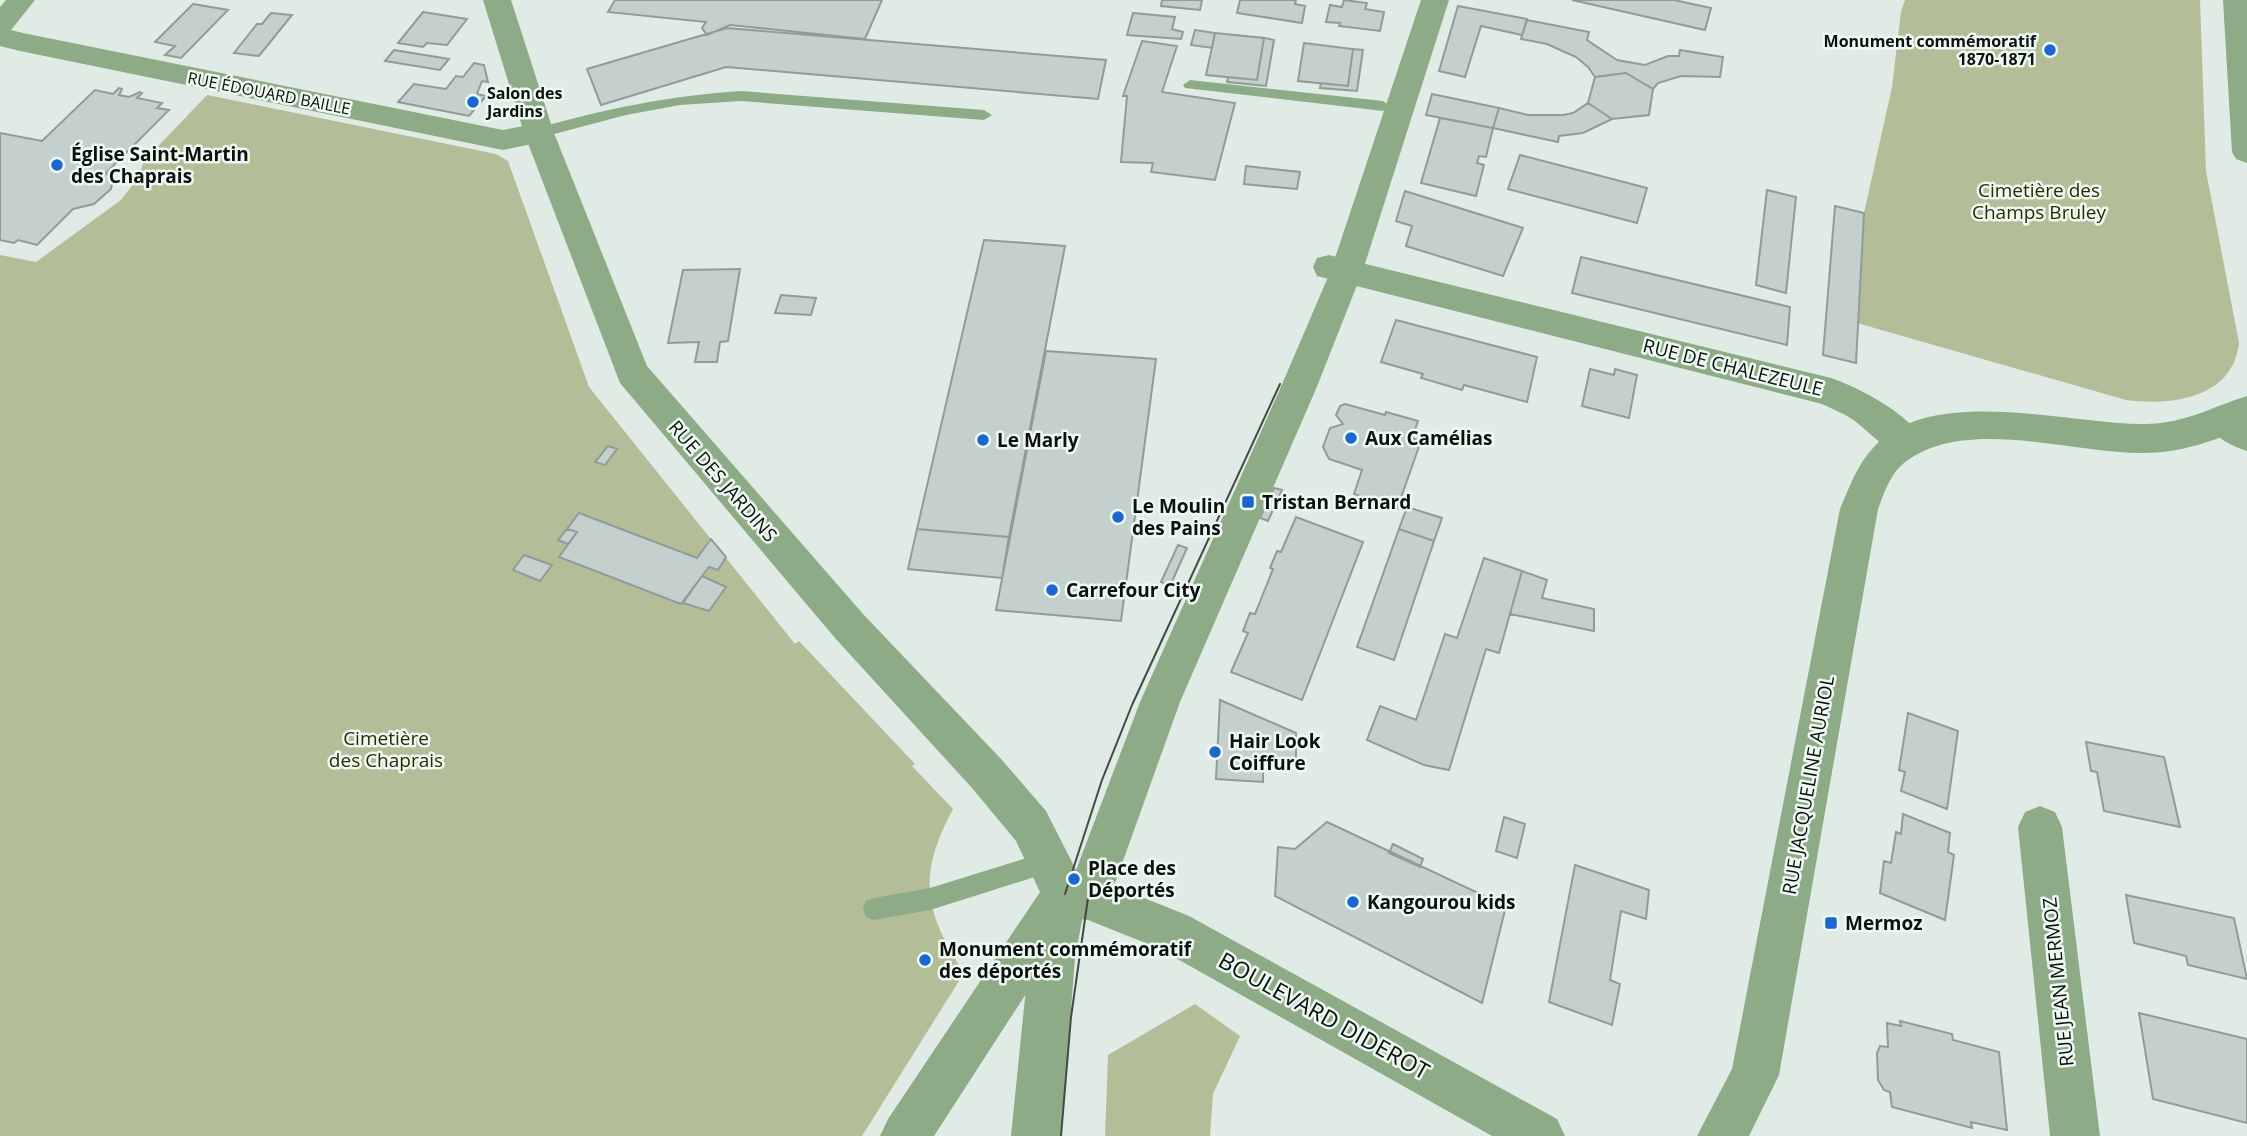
<svg xmlns="http://www.w3.org/2000/svg" width="2247" height="1136" font-family="'Open Sans',sans-serif">
	<style>
		.green { fill: #b3bd98 }
		.building { fill: #c4d0cd; stroke: #909c99; stroke-width: 2 }
		.lines { fill: none; stroke-linecap: round; stroke-linejoin: round }
		.service { fill: #8dab86; fill-rule: evenodd }
		.minor { fill: #8dab86; fill-rule: evenodd }
		.tertiary { fill: #8dab86; fill-rule: evenodd }
		.tram { stroke: #444946; stroke-width: 2 }
		.poi-dot { fill: #1b66d1; stroke: #eef9f2; stroke-width: 2.5 }
		.labels { text-anchor: middle; stroke-width: 5; stroke-linejoin: round; paint-order: stroke }
		.far-poi-label { font-size: 16px; font-weight: bold; fill: #0c100e; stroke: #eef9f2; text-anchor: end }
		.far-street-label { font-size: 16px; fill: #0c100e; stroke: #eef9f2 }
		.poi-label { font-size: 19px; font-weight: bold; fill: #0c100e; stroke: #eef9f2; text-anchor: start }
		.park-label { font-size: 19px; fill: #252d01; stroke: #eef9f2 }
		.street-label { font-size: 19px; fill: #0c100e; stroke: #eef9f2 }
		.near-street-label { font-size: 23px; fill: #0c100e; stroke: #eef9f2 }
	</style>
	<rect width="100%" height="100%" fill="#e1ebe5"/>
	<!-- green -->
	<path class="green" d="M1905,0H2200L2206,171L2239,343C2233,398 2172,406 2126,400L1857,323L1864,213L1892,87L1901,12Z
		M207,95L496,154L508,161L589,387L795,644L799,641L915,764L912,766L953,809C917,876 924,911 964,973L862,1136H0V255L36,262L121,200L138,178L144,161Z
		M1195,1004L1240,1036L1213,1094L1210,1136H1105L1108,1055Z"/>
	<!-- building -->
	<path class="building" d="M615,0H882L865,39L730,25L707,35L702,28L706,22L608,12Z
		M1162,0H1202L1200,10L1161,6Z
		M1240,0H1296L1295,4L1305,6L1302,23L1237,13Z
		M1344,0L1367,3L1365,9L1384,12L1380,31L1339,26L1340,23L1326,22L1330,5L1342,7Z
		M1572,0H1674L1711,8L1705,30Z
		M193,4L228,10L181,58L165,55L175,46L155,42Z
		M1458,6L1527,19L1522,35L1481,26L1465,77L1439,71Z
		M423,12L467,19L447,45L427,43L423,47L398,43Z
		M271,13L292,15L259,56L234,53L257,24H262Z
		M1133,13L1175,17L1172,29L1183,32L1181,39L1127,35Z
		M1527,20L1589,32L1587,40L1617,60L1645,65L1668,56H1679L1680,50L1723,57L1720,77L1681,76L1658,83L1653,89L1626,73L1595,77L1588,67L1576,57L1547,44L1521,39Z
		M727,28L1106,60L1098,99L726,67L601,105L587,69Z
		M1195,30L1215,33L1212,48L1191,45Z
		M1215,33L1264,38L1257,80L1206,75Z
		M1264,38L1274,40L1266,86L1227,82L1228,77L1257,80Z
		M1142,41L1177,46L1162,92L1235,103L1215,180L1151,172L1153,163L1121,162L1127,96H1123Z
		M1304,43L1353,49L1348,86L1298,81Z
		M1353,49L1363,50L1357,91L1320,88L1321,83L1348,86Z
		M394,50L449,59L440,70L385,61Z
		M474,63L484,65L488,82L482,81L477,94L486,96L469,116L398,102L414,84L446,89L456,76L463,77Z
		M1626,73L1653,89L1649,115L1612,119L1588,103L1595,77Z
		M119,88L122,89L119,95L129,97L140,92L142,93L137,98L162,103L157,108L169,110L106,173L113,180L111,189L94,204L73,209L37,245L18,240L14,243L0,240V133L42,141L95,90L113,94Z
		M1432,94L1499,108L1493,128L1426,115Z
		M1588,103L1612,119L1583,133L1559,136L1558,142L1493,128L1499,108L1528,115H1563L1573,113Z
		M1440,118L1493,128L1486,157L1479,156L1477,163L1484,165L1476,196L1421,183Z
		M1520,155L1647,188L1637,223L1508,189Z
		M1246,166L1300,172L1297,189L1244,184Z
		M1767,190L1796,197L1786,293L1756,285Z
		M1405,191L1523,228L1503,276L1406,246L1412,226L1396,221Z
		M1835,206L1864,213L1856,363L1823,355Z
		M984,240L1065,246L1009,537L917,529Z
		M1581,257L1790,307L1787,345L1572,293Z
		M740,269L728,341L720,342L717,362H695L699,342L668,343L683,270Z
		M781,295L816,298L811,315L775,313Z
		M1396,320L1537,357L1527,402L1464,385L1462,390L1421,378L1423,374L1381,362Z
		M1046,351L1156,359L1121,621L996,610Z
		M1590,369L1614,375L1615,369L1637,375L1629,418L1582,406Z
		M1345,404L1385,415L1386,412L1418,421L1412,438L1421,441L1397,509L1354,494L1362,470L1329,459L1323,447L1330,428L1343,424L1336,415L1340,406Z
		M608,446L617,449L605,465L595,462Z
		M1274,488L1282,490L1268,521L1260,518Z
		M1407,507L1442,518L1434,541L1399,529Z
		M579,513L697,558L711,539L726,557L718,570L709,567L681,604L559,557L577,532L567,529Z
		M1296,517L1363,542L1302,700L1231,672L1248,633L1243,631L1250,613L1255,614L1273,569L1270,568L1277,551L1281,552Z
		M567,529L577,532L568,544L558,540Z
		M917,529L1009,537L1002,578L908,569Z
		M1399,529L1434,541L1394,660L1357,647Z
		M1178,545L1187,548L1170,586L1161,582Z
		M524,555L552,565L540,581L513,570Z
		M1484,558L1522,571L1499,653L1486,649L1449,770L1424,765L1367,740L1380,706L1416,720L1445,634L1457,638Z
		M1522,571L1547,580L1542,598L1594,609V631L1510,614Z
		M702,576L726,587L709,611L683,603Z
		M1220,700L1296,733V764L1263,763V782L1216,779Z
		M1908,713L1958,731L1947,809L1901,791L1905,772L1899,770Z
		M2086,742L2164,757L2180,827L2104,811L2097,772L2091,771Z
		M1903,814L1950,833L1948,852L1954,855L1945,920L1880,893L1884,861L1891,863L1896,832L1901,834Z
		M1504,817L1525,824L1517,858L1496,851Z
		M1327,822L1506,906L1482,1003L1275,896L1278,847L1295,849Z
		M1393,844L1423,859L1420,867L1389,853Z
		M1575,865L1649,890L1646,919L1621,911L1610,980L1620,984L1612,1025L1549,1002Z
		M2126,895L2234,918L2247,979L2188,965L2186,956L2134,943Z
		M2139,1013L2247,1039V1123L2153,1099Z
		M1900,1021L1952,1034L1953,1040L1999,1052L2007,1130L1971,1122L1972,1128L1892,1107L1890,1092L1884,1090L1878,1080L1877,1053L1880,1046L1888,1047L1887,1023L1901,1026Z"/>
	<g class="lines">
		<!-- service -->
		<path class="service" d="M1190,80L1383,101L1390,106L1383,111L1185,88L1183,85Z
			M741,91L984,110L992,115L984,120L741,101L680,105L626,115L539,138L531,133L534,129C606,109 666,96 741,91Z
			M1049,851L1057,854L1060,862L1057,870L930,910L874,920L866,917L863,909L866,901L874,898L930,888Z"/>
		<!-- minor -->
		<path class="minor" d="M6,0H35L11,30L23,33L503,130L539,123L550,126L554,133L550,140L503,150L20,51L0,46V7Z
			M1329,255L1831,378C1860,388 1910,414 1924,442L1919,452C1891,462 1874,434 1852,419C1843,413 1832,409 1822,404L1317,276L1313,267L1317,258Z
			M2225,408L2247,418V451C2231,446 2215,438 2207,422L2212,412Z
			M2040,806L2055,812L2062,827L2100,1136H2050L2018,827L2025,812Z
			M1064,877L1080,883L1086,899L1075,958L1061,1136H1011L1029,958L1042,899L1048,883Z"/>
		<!-- tertiary -->
		<path class="tertiary" d="M483,0H511L554,133L647,366L863,614L1002,760L1046,811L1076,870L1140,702L1280,389L1331,270L1421,0H1449L1363,270L1316,389L1180,702L1114,886L1189,916L1557,1119L1565,1136H1492L1158,948L1088,920L1075,918L934,1136H880L888,1119L1040,892L1016,841L972,788L835,638L620,383L524,133Z
			M2223,0H2247V163L2236,159L2232,152Z
			M2247,396V426C2215,441 2180,453 2144,453C2073,454 1965,415 1904,463C1890,474 1884,493 1878,509L1779,1075L1749,1136H1697L1732,1069L1840,509C1849,488 1857,465 1873,448C1931,383 2070,425 2145,424C2183,424 2212,407 2247,396Z"/>
		<!-- tram -->
		<path class="tram" d="M1065,894L1102,780L1132,705L1280,384
			M1061,1136L1071,1017L1088,898"/>
	</g>
	<!-- markers -->
	<g class="poi-dot">
		<circle cx="2050" cy="50" r="7"/>
		<circle cx="473" cy="102" r="7"/>
		<circle cx="57" cy="165" r="7"/>
		<circle cx="1351" cy="438" r="7"/>
		<circle cx="983" cy="440" r="7"/>
		<rect x="1241" y="495" width="14" height="14" rx="3.5"/>
		<circle cx="1118" cy="517" r="7"/>
		<circle cx="1052" cy="590" r="7"/>
		<circle cx="1215" cy="752" r="7"/>
		<circle cx="1074" cy="879" r="7"/>
		<circle cx="1353" cy="902" r="7"/>
		<rect x="1824" y="916" width="14" height="14" rx="3.5"/>
		<circle cx="925" cy="960" r="7"/>
	</g>
	<g class="labels">
		<!-- far-poi labels -->
		<g class="far-poi-label">
			<text x="2036" y="47">Monument commémoratif<tspan x="2036" dy="18">1870-1871</tspan></text>
			<text x="487" y="99" text-anchor="start">Salon des<tspan x="487" dy="18">Jardins</tspan></text>
		</g>
		<!-- far-street labels -->
		<g class="far-street-label">
			<text transform="translate(269 93) rotate(11)" y="6">RUE ÉDOUARD BAILLE</text>
		</g>
		<!-- poi labels -->
		<g class="poi-label">
			<text x="71" y="161">Église Saint-Martin<tspan x="71" dy="22">des Chaprais</tspan></text>
			<text x="1365" y="445">Aux Camélias</text>
			<text x="997" y="447">Le Marly</text>
			<text x="1262" y="509">Tristan Bernard</text>
			<text x="1132" y="513">Le Moulin<tspan x="1132" dy="22">des Pains</tspan></text>
			<text x="1066" y="597">Carrefour City</text>
			<text x="1229" y="748">Hair Look<tspan x="1229" dy="22">Coiffure</tspan></text>
			<text x="1088" y="875">Place des<tspan x="1088" dy="22">Déportés</tspan></text>
			<text x="1367" y="909">Kangourou kids</text>
			<text x="1845" y="930">Mermoz</text>
			<text x="939" y="956">Monument commémoratif<tspan x="939" dy="22">des déportés</tspan></text>
		</g>
		<!-- park labels -->
		<g class="park-label">
			<text x="2039" y="197">Cimetière des<tspan x="2039" dy="22">Champs Bruley</tspan></text>
			<text x="386" y="745">Cimetière<tspan x="386" dy="22">des Chaprais</tspan></text>
		</g>
		<!-- street labels -->
		<g class="street-label">
			<text transform="translate(1733 367) rotate(14)" y="7">RUE DE CHALEZEULE</text>
			<text transform="translate(723 481) rotate(49)" y="7">RUE DES JARDINS</text>
			<text transform="translate(1808 785) rotate(-80)" y="7">RUE JACQUELINE AURIOL</text>
			<text transform="translate(2058 982) rotate(-96)" y="7">RUE JEAN MERMOZ</text>
		</g>
		<!-- near-street labels -->
		<g class="near-street-label">
			<text transform="translate(1324 1016) rotate(29)" y="8">BOULEVARD DIDEROT</text>
		</g>
	</g>
</svg>
